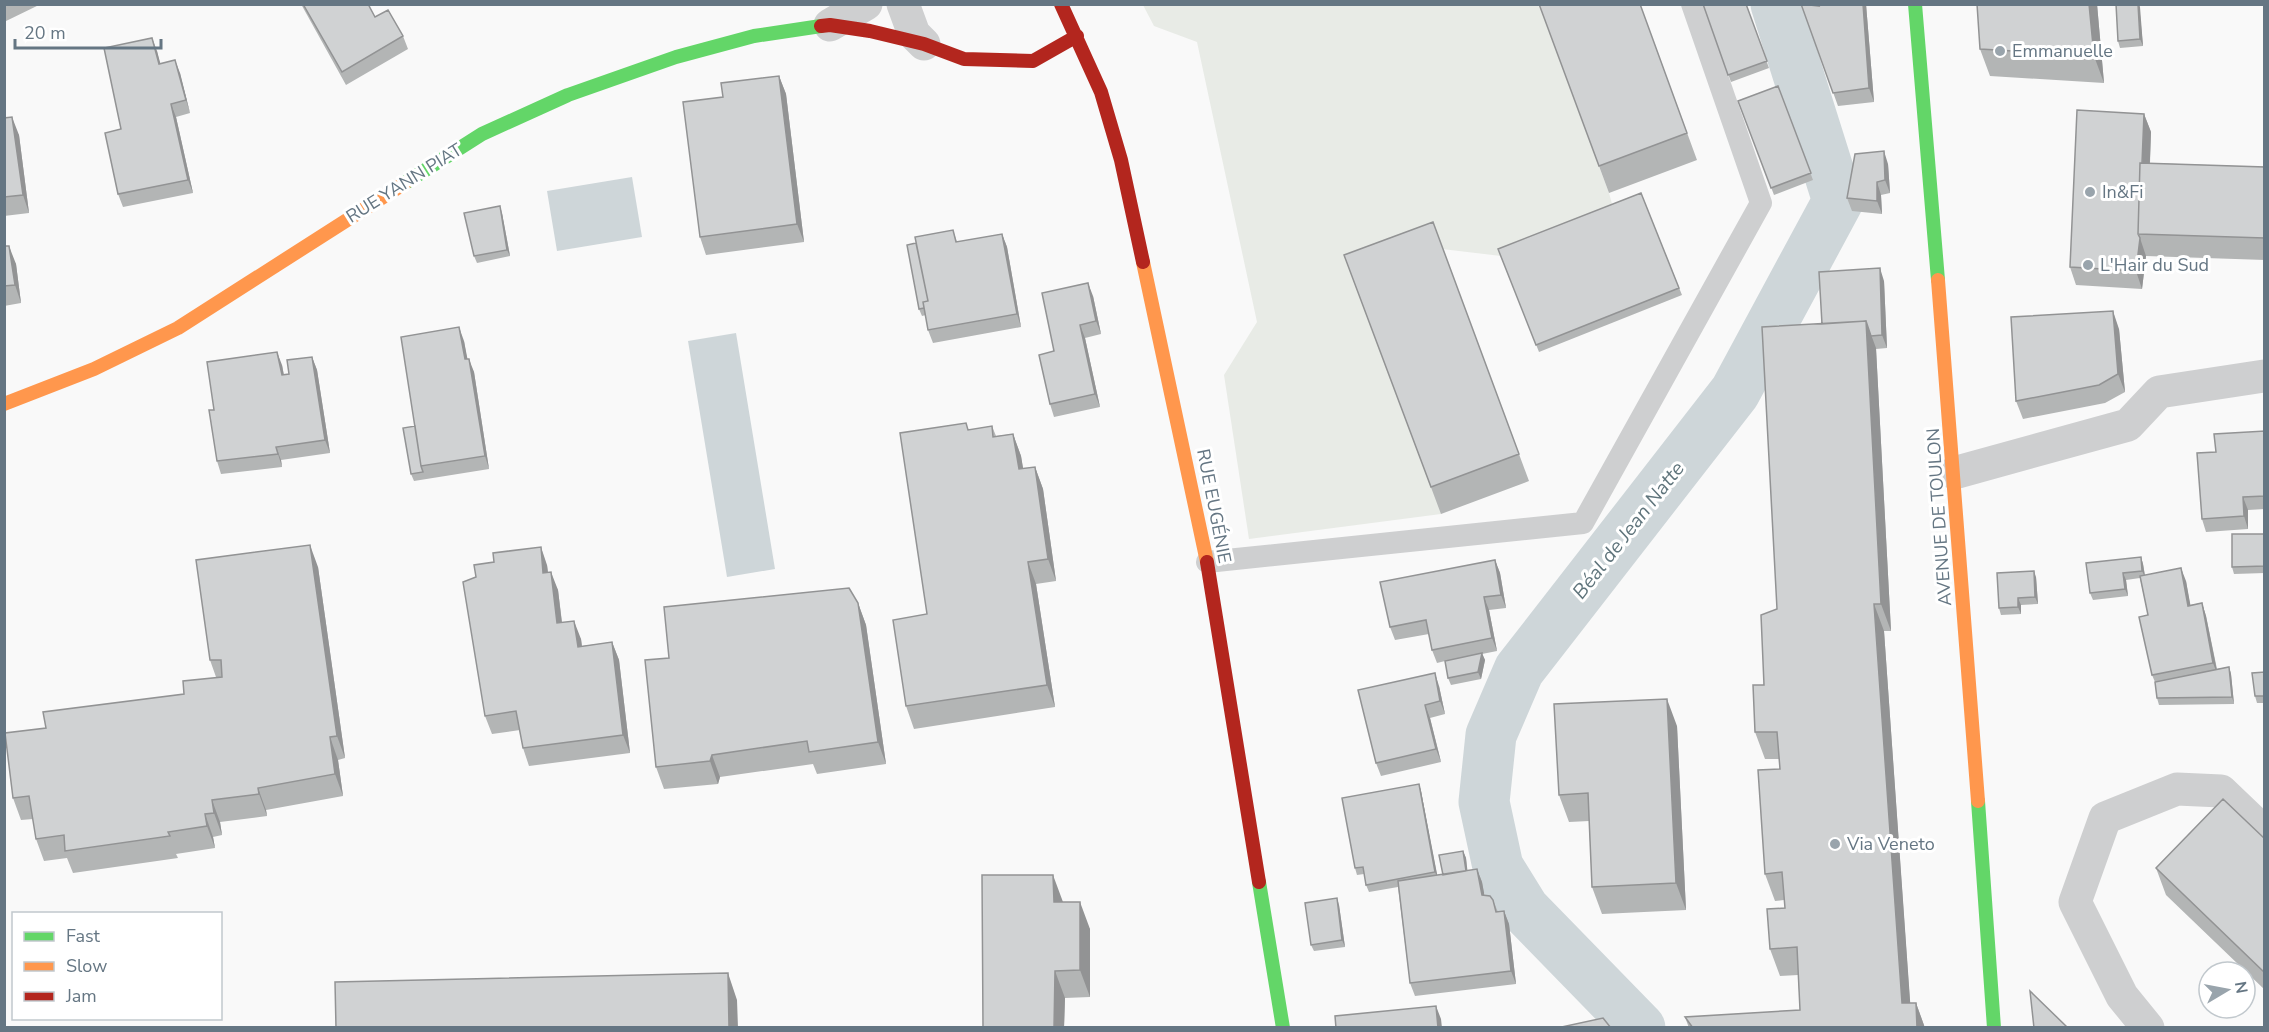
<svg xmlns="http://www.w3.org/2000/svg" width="2269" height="1032" font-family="'Nunito Sans',sans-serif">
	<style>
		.green { fill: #e8ebe6 }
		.water { fill: #ced6d9 }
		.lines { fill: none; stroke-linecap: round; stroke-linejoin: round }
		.canal { stroke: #ced6d9; stroke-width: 51 }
		.lane { stroke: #cecfd0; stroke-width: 22 }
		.street { stroke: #cecfd0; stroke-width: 33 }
		.fast { stroke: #63d668; stroke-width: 14 }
		.slow { stroke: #ff974d; stroke-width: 14 }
		.jam { stroke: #b3261e; stroke-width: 14 }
		.wall { fill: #b3b5b5 }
		.shaded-wall { fill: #929394 }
		.building { fill: #d0d2d3; stroke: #929394; stroke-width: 1.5 }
		.poi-dot { fill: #99a4ac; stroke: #fff; stroke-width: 2 }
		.labels { text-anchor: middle; stroke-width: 6; stroke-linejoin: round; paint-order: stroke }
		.poi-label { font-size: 18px; fill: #657683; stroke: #fff; text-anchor: start }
		.street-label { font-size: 18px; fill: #657683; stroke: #fff }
		.water-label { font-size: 20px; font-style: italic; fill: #60757c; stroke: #fff }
	</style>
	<rect width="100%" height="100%" fill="#f9f9f9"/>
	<!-- green -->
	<path class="green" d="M1143,5H1539L1609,193L1614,211L1501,256L1442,249L1441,514L1249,539L1224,375L1257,322L1197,42L1154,26Z"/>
	<!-- water -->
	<path class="water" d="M632,177L642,237L557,251L547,191Z
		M736,333L775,569L727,577L688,341Z"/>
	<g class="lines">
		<!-- canal -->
		<path class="canal" d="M1640,1028L1524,909L1498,867L1484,802L1491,735L1519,670L1735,392L1838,201L1776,4"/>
		<!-- lane -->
		<path class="lane" d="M1207,562L1583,523L1761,203L1692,4"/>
		<!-- street -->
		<path class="street" d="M903,4L914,34L924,44
			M830,25L866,4
			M1954,473L2128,425L2159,392L2264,376
			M2148,1028L2122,996L2075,902L2105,818L2177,789L2221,791L2264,832"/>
		<!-- fast -->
		<path class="fast" d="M1915,4L1938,280
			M405,183L482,134L568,95L676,57L754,36L821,26
			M1978,801L1994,1028
			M1259,882L1283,1028"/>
		<!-- slow -->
		<path class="slow" d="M1143,262L1207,562
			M1938,280L1978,801
			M4,404L94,369L178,328L405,183"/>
		<!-- jam -->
		<path class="jam" d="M1061,4L1101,92L1121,160L1143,262
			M821,26L830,25L870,31L924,44L964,59L1033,61L1077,36
			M1207,562L1259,882"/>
	</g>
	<!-- wall -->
	<path class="wall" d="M4,4H41L4,22Z
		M301,4H373L369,7L375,17L403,36L408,49L346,85Z
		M1539,4H1640L1697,160L1609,193Z
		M1703,4H1746L1769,68L1731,82Z
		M1801,4L1819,6L1866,4L1874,102L1838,106Z
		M2097,4L2104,83L1990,76L1980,49Z
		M2116,4H2139L2143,46L2120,48L2118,41Z
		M157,51L160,64L180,73L190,113L176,117L193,193L123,207L118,194L121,129Z
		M779,76L786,94L804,242L706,255L700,237L723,97Z
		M1778,86L1813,180L1774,195L1738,101Z
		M2144,114L2151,132L2150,163L2265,167V260L2146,256L2142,289L2076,285L2070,267Z
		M4,118L19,135L29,213L4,216Z
		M1888,164L1890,193L1881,195L1882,214L1852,211L1847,198Z
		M1641,193L1682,295L1539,352L1498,249Z
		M502,213L510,256L477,263L474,256Z
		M1433,222L1529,481L1441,514L1344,255Z
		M953,230L957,242L1002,234L1007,247L1021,327L933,343L928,330L926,315L922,316L919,309L916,243Z
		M4,246L16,264L21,303L4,306Z
		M1884,281L1887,348L1876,349L1891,631H1884L1910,1003H1916L1925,1028H1689L1685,1017L1800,1010L1798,975L1780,976L1770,949L1785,908L1784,900L1775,901L1765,874L1780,769L1779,759H1765L1755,732L1777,609Z
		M1093,296L1101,334L1085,338L1100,407L1054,417L1050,404L1054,351Z
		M2119,329L2125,392L2105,403L2023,419L2016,401Z
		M464,341L467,359L474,372L489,469L414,481L411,474L415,426Z
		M312,357L317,370L330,453L281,460L282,467L221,474L217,461L214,410L282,365L284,375L289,374Z
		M992,426L996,436L1013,434L1021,456L1023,469L1035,467L1043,489L1056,581L1036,584L1055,707L914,729L906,706L969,430Z
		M2265,431V509L2248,510V529L2206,532L2202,519L2216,452Z
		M2265,534V573L2234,574L2232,567Z
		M2141,557L2143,564L2145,575L2186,581L2190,605L2202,603L2206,616L2217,669L2229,667L2231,674L2234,704L2159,705L2157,698L2155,682L2152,675L2148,615L2140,578L2126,580L2128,596L2093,600L2090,593Z
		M1495,560L1500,573L1506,608L1489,610L1497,651L1482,654L1485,660L1481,679L1451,685L1448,678L1445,661L1437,663L1432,650L1429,634L1395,640L1390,627Z
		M547,565L548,572L558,590L562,622L581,639L582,646L612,642L619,660L630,753L529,766L523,748L520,730L492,734L485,716Z
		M318,567L345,758L338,760L343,796L266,810L267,816L220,822L222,835L213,837L215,848L176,854L178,858L73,873L67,858L44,861L36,839L33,819L21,820L13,798L46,728L184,694L216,677L210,660Z
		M2036,577L2038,604L2021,605V614L2001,615L1999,608Z
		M858,603L866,625L886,764L817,774L813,764L720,777L718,784L664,789L656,767L669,658Z
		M2265,672V703H2257L2255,696Z
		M1439,686L1445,714L1430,718L1441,762L1381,776L1376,763Z
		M1677,726L1686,910L1602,914L1592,887L1589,821L1569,822L1559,795Z
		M1419,784L1421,791L1437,875H1443L1463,851L1466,858L1467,871L1477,869L1482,882L1484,895L1493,900L1498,912L1504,911L1509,924L1516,984L1415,996L1410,983L1398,887L1369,892L1366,885L1364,874L1357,875L1355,868Z
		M2265,839V990L2166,895L2156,868Z
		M1063,902L1090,929V997L1065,998L1064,1028H983Z
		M1339,905L1345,947L1314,951L1311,945Z"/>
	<!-- shaded-wall -->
	<path class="shaded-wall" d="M1863,4H1866L1874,102L1869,88Z
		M2089,4H2097L2104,83L2094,56Z
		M2138,4H2139L2140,7L2143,46L2140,39Z
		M152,38L157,51L164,77L159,64Z
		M175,60L180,73L190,113L186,100Z
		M779,76L786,94L804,242L797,224Z
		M171,104L176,117L193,193L188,180Z
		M2144,114L2151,132L2147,235L2140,234Z
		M12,117L19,135L29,213L23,195Z
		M1884,151L1888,164L1890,193L1885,180Z
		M1877,182L1881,195L1882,214L1877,201Z
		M500,206L502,213L510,256L507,250Z
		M1002,234L1007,247L1021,327L1017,314Z
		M2140,238L2146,256L2142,289L2136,271Z
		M9,246L16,264L21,303L15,285Z
		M1880,268L1884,281L1887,348L1882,335Z
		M1088,283L1093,296L1101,334L1096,321Z
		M2113,311L2119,329L2125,392L2118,374Z
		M1866,321L1876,348L1891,631L1881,604Z
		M1080,325L1085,338L1100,407L1095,394Z
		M459,327L464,341L470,372L465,359Z
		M277,352L282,365L286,388L282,375Z
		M312,357L317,370L330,453L325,440Z
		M469,359L474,372L489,469L485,456Z
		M1013,434L1021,456L1027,491L1019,469Z
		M276,447L281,460L282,467L278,454Z
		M1035,467L1043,489L1056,581L1048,559Z
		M2243,497L2248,510V529L2244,516Z
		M310,545L318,567L345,758L337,736Z
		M541,547L547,565L550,591L543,573Z
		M2141,557L2143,564L2145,577L2142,571Z
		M1495,560L1500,573L1506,608L1501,595Z
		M1028,562L1036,584L1055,707L1047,685Z
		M2181,568L2186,581L2193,619L2188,606Z
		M2034,571L2036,577L2038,604L2035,597Z
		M551,572L558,590L564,641L557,623Z
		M2123,573L2126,580L2128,596L2125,589Z
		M1484,597L1489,610L1497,651L1492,638Z
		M2018,598L2021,605V614L2018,607Z
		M858,603L866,625L886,764L878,742Z
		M2202,603L2206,616L2218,676L2213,663Z
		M1874,604L1884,631L1912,1028L1902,1003Z
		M574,621L581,639L584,665L578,647Z
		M612,642L619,660L630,753L623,735Z
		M1482,653L1485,660L1481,679L1478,672Z
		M2229,667L2231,674L2234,704L2232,697Z
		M1435,673L1439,686L1445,714L1440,701Z
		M1667,699L1677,726L1686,910L1676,883Z
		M1425,705L1430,718L1441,762L1436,749Z
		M330,737L338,760L343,796L335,774Z
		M712,755L720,777L718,784L710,761Z
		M1419,784L1421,791L1438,879L1435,872Z
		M258,788L266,810L267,816L259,794Z
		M212,800L220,822L222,835L214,813Z
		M205,814L213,837L215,848L207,826Z
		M1463,851L1466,858L1469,884L1467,877Z
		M1477,869L1482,882L1487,908L1482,895Z
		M1053,875L1063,902H1054Z
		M1337,898L1339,905L1345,947L1342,940Z
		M1080,902L1090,929V997L1080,970Z
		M1504,911L1509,924L1516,984L1511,971Z
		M1055,971L1065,998L1064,1028H1054Z
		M728,973L737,1000L738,1028H729Z
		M1916,1003L1925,1028H1917Z
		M1436,1006L1441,1019L1442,1028H1438Z"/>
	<!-- building -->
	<path class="building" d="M303,4H368L375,17L388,10L403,36L342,72Z
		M1539,4H1640L1687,133L1599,166Z
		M1703,4H1746L1767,61L1728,75Z
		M1801,4L1819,6L1818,4H1863L1869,88L1833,93Z
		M1977,4H2089L2094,56L1980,49Z
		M2116,4H2138L2140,39L2118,41Z
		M152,38L159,64L175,60L186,100L171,104L188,180L118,194L105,133L121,129L104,48Z
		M779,76L797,224L700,237L683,102L723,97L721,83Z
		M1778,86L1811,173L1771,188L1738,101Z
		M2077,110L2144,114L2142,163H2140L2138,234L2140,238L2136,271L2070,267Z
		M12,117L23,195L4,197V118Z
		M1884,151L1885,180L1877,182V201L1847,198L1855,154Z
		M2140,163L2265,167V238L2138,234Z
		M1641,193L1679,288L1536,345L1498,249Z
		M500,206L507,250L474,256L464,213Z
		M1433,222L1519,454L1431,487L1344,255Z
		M953,230L956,242L1002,234L1017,314L928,330L923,302L928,301L915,237Z
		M916,243L928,301L923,302L924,308L919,309L907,245Z
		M4,246H9L15,285L4,286Z
		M1880,268L1882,335L1871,336L1866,321L1822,324L1819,272Z
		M1088,283L1096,321L1080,325L1095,394L1050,404L1039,355L1054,351L1042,293Z
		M2113,311L2118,374L2099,385L2016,401L2011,317Z
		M1866,321L1881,604H1874L1902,1003H1916L1917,1028H1693L1685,1017L1800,1010L1797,947L1770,949L1767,909L1785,908L1782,872L1765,874L1758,770L1780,769L1777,732H1755L1753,685H1764L1761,615L1777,609L1762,327Z
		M459,327L465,359H469L485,456L421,466L401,337Z
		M277,352L282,375L289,374L287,360L312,357L325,440L276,447L278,454L217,461L209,410H214L207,362Z
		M966,423L968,430L992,426L993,437L1013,434L1019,469L1035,467L1048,559L1028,562L1047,685L906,706L893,620L927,614L900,433Z
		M415,426L421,466L423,472L411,474L403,428Z
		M2265,431V496L2243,497L2244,516L2202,519L2197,453L2216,452L2214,434Z
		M2232,534H2265V566L2232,567Z
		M310,545L337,736L330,737L335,774L258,788L259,794L212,800L214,813L205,814L207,826L168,832L170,836L65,851L64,835L36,839L29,796L13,798L5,733L46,728L43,712L184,694L183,681L222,677L221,660H210L196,560Z
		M541,547L543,573L551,572L557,623L574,621L578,647L612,642L623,735L523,748L516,711L485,716L463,582L476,577L474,565L494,562L493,553Z
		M2141,557L2142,571L2123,573L2125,589L2090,593L2086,563Z
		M1495,560L1501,595L1484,597L1492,638L1432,650L1426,620L1390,627L1380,582Z
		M2181,568L2188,606L2202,603L2213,663L2152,675L2139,617L2148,615L2140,576Z
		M2034,571L2035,597L2018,598V607L1999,608L1997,573Z
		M849,588L858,603L878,742L809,752L807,741L712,755L710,761L656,767L645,660L669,658L664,607Z
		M1482,653L1478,672L1448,678L1445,661Z
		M2229,667L2232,697L2157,698L2155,682Z
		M2265,672V696H2255L2252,673Z
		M1435,673L1440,701L1425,705L1436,749L1376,763L1358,690Z
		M1667,699L1676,883L1592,887L1588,793L1559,795L1554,704Z
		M1419,784L1435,872L1366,885L1363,867L1355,868L1342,798Z
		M2223,799L2265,839V973L2156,868Z
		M1463,851L1466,871L1443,875L1439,855Z
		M1477,869L1482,895L1490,896L1493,900L1496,912L1504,911L1511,971L1410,983L1398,881Z
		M982,875H1053L1054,902H1080V970L1055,971L1054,1028H983Z
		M1337,898L1342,940L1311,945L1305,903Z
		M728,973L729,1028H336L335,982Z
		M2030,991L2068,1028H2034Z
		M1436,1006L1438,1028H1336L1335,1016Z
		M1603,1018L1611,1028H1557Z"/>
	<!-- markers -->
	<g class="poi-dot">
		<circle cx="2000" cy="51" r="6"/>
		<circle cx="2090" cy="192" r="6"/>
		<circle cx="2088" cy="265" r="6"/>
		<circle cx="1835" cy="844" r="6"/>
	</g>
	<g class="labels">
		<!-- poi labels -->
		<g class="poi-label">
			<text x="2012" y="57">Emmanuelle</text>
			<text x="2102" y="198">In&amp;Fi</text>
			<text x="2100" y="271">L'Hair du Sud</text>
			<text x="1847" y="850">Via Veneto</text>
		</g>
		<!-- street labels -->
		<g class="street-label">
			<text transform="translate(404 183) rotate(-32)" y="6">RUE YANN PIAT</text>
			<text transform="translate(1214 506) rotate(79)" y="6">RUE EUGÉNIE</text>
			<text transform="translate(1939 517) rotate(-94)" y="6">AVENUE DE TOULON</text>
		</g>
		<!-- water labels -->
		<g class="water-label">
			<text transform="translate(1628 530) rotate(-52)" y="7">Béal de Jean Natte</text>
		</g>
	</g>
	<!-- border -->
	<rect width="2269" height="1032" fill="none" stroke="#657683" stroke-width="12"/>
	<!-- legend -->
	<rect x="12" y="912" width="210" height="108" fill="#ffffff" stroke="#c1c8cd" stroke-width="1.5"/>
	<rect x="24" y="932" width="30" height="9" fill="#63d668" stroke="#c1c8cd" stroke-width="1.5"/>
	<text x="66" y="942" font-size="18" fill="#657683">Fast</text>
	<rect x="24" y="962" width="30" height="9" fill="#ff974d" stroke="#c1c8cd" stroke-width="1.5"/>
	<text x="66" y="972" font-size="18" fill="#657683">Slow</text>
	<rect x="24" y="992" width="30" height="9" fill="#b3261e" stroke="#c1c8cd" stroke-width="1.5"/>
	<text x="66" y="1002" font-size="18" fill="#657683">Jam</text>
	<!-- north arrow -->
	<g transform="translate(2227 990) rotate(80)"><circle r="28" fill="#ffffff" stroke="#c1c8cd" stroke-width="1.5"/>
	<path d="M0-4.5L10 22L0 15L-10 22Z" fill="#99a4ac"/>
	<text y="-9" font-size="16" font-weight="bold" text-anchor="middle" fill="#657683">N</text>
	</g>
	<!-- scale -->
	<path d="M15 39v9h146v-9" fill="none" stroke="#657683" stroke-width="3"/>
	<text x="24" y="39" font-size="18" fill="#657683" stroke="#ffffff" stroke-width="4.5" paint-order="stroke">20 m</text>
</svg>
